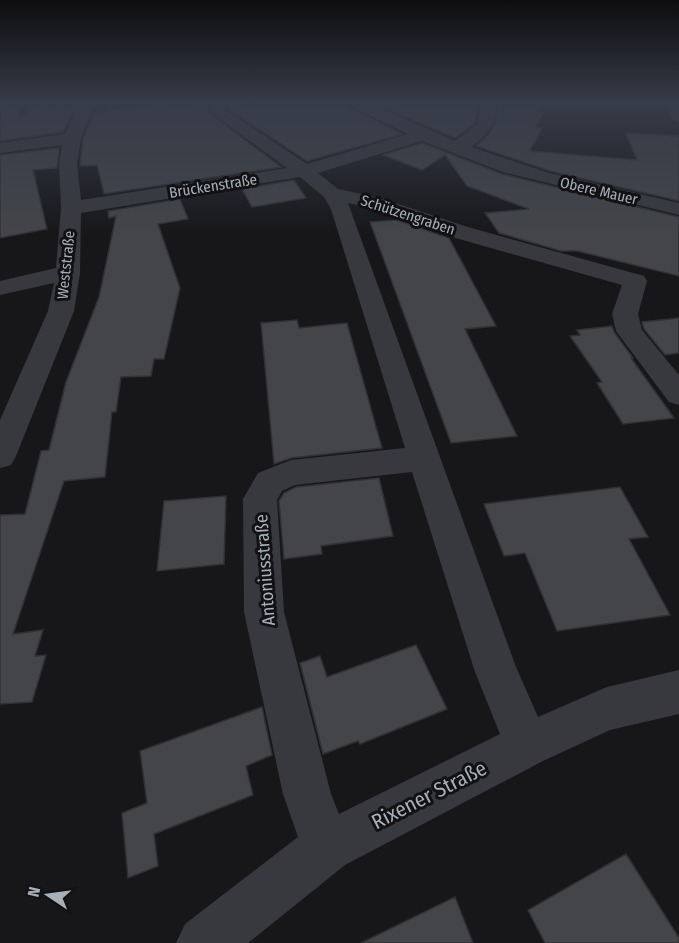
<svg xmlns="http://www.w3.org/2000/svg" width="679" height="943" font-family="'Fira Sans Condensed',sans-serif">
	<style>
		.building { fill: #434549; stroke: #313135; stroke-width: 1.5 }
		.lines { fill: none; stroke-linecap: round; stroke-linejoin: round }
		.minor { fill: #38393e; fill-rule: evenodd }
		.labels { text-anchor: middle; stroke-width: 6; stroke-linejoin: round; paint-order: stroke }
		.far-street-label { font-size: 15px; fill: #a9afb9; stroke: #121214 }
		.street-label { font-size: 18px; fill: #a9afb9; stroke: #121214 }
		.near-street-label { font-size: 21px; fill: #a9afb9; stroke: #121214 }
	</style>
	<rect width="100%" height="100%" fill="#171719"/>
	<!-- building -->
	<path class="building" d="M0,102H16L19,115L27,114V108L58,104L74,110L63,132L0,141Z
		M183,102H194L281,167L104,194L97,165L80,166L83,139L94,113Z
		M218,102H344L347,107L402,134L307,161Z
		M371,102H479L475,123L455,138Z
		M499,102H544L538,112H544L536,127L542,128L530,151L637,160L626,133L679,136V201L550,171L476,146L488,135L495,124Z
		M422,143L502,174L679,217V276L577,251H561L499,233L485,213L529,209L467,186L445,155L422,170L383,155Z
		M59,148L57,168L33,170L47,229L0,238V155Z
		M294,180L306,198L252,207L242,189Z
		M180,199L188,219L158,224L180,288L164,359H154L151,376L121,377L116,412H112L105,477L64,481L13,634L43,630L35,656L46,655L32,702L0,704V515L25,514L41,451L49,450L66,382L99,297L116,216L109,218L108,211Z
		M397,220L449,238L496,326L465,329L517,436L451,443L370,222Z
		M679,318V353L665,355L644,329L642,322Z
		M297,320L299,328L347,323L382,448L291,458L274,464L261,323Z
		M612,326L614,332L633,358H631L674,418L623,424L597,383L602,382L570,336L580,335L577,330Z
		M379,478L393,536L321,546L322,554L284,559L279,501L284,493L296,487Z
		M620,487L648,537L629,539L670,615L557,631L525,553L504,556L484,504Z
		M226,496L224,564L157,571L164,501Z
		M416,645L447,709L360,744L358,741L323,754L300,663L320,656L327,677Z
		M262,707L272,755L246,766L253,795L154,834L158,866L128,878L122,813L147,803L140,751Z
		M626,854L679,938V943H545L528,910Z
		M455,897L473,943H361Z"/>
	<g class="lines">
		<!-- minor -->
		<path class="minor" d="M80,102H96L81,138L77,164L81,200L287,168L196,102H214L307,164L408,134L348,105L346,102H366L455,141L477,124L481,102H497C498,123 487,136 471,147L549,173L679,203V215L503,172L422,141L318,173L338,189L380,198L468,227L644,276L647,281L638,314L642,330L679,375V405L669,402L616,331L612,314L622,285L452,237L368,207L348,203L516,667L538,717L607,687L679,670V714L610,730L543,761L345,865L248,943H176L185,924L298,837L283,794L244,612L243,499L258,473L291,460L405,448L331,209L324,197L300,177L81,213L80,273L74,311L16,456L11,465L0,468V420L48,311L54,283L0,295V281L56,268L61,208L59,164L62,145L0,153V143L65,134ZM412,472L475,672L500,734L339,814L331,794L284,612L277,500L282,491L295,485Z
			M663,102H679V122L673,120Z"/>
	</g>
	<!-- sky -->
	<linearGradient id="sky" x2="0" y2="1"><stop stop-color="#0d0d0e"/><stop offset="0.44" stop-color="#363c49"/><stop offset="1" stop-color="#363c49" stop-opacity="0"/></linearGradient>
	<rect width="679" height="234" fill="url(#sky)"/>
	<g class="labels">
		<!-- far-street labels -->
		<g class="far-street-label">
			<text transform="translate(213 186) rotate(-9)" y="5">Brückenstraße</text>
			<text transform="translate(599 191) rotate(13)" y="5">Obere Mauer</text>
			<text transform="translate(408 215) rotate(18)" y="5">Schützengraben</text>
			<text transform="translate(66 265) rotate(-84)" y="5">Weststraße</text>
		</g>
		<!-- street labels -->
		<g class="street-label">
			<text transform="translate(265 570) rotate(-94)" y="6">Antoniusstraße</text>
		</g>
		<!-- near-street labels -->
		<g class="near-street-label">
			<text transform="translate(429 795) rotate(-27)" y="7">Rixener Straße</text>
		</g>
	</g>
	<!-- north arrow -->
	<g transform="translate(48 895) rotate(283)" stroke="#121214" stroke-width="4.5" paint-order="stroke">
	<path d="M0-4.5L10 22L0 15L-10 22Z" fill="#a9afb9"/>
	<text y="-9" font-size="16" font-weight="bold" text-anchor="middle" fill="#a9afb9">N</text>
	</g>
</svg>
